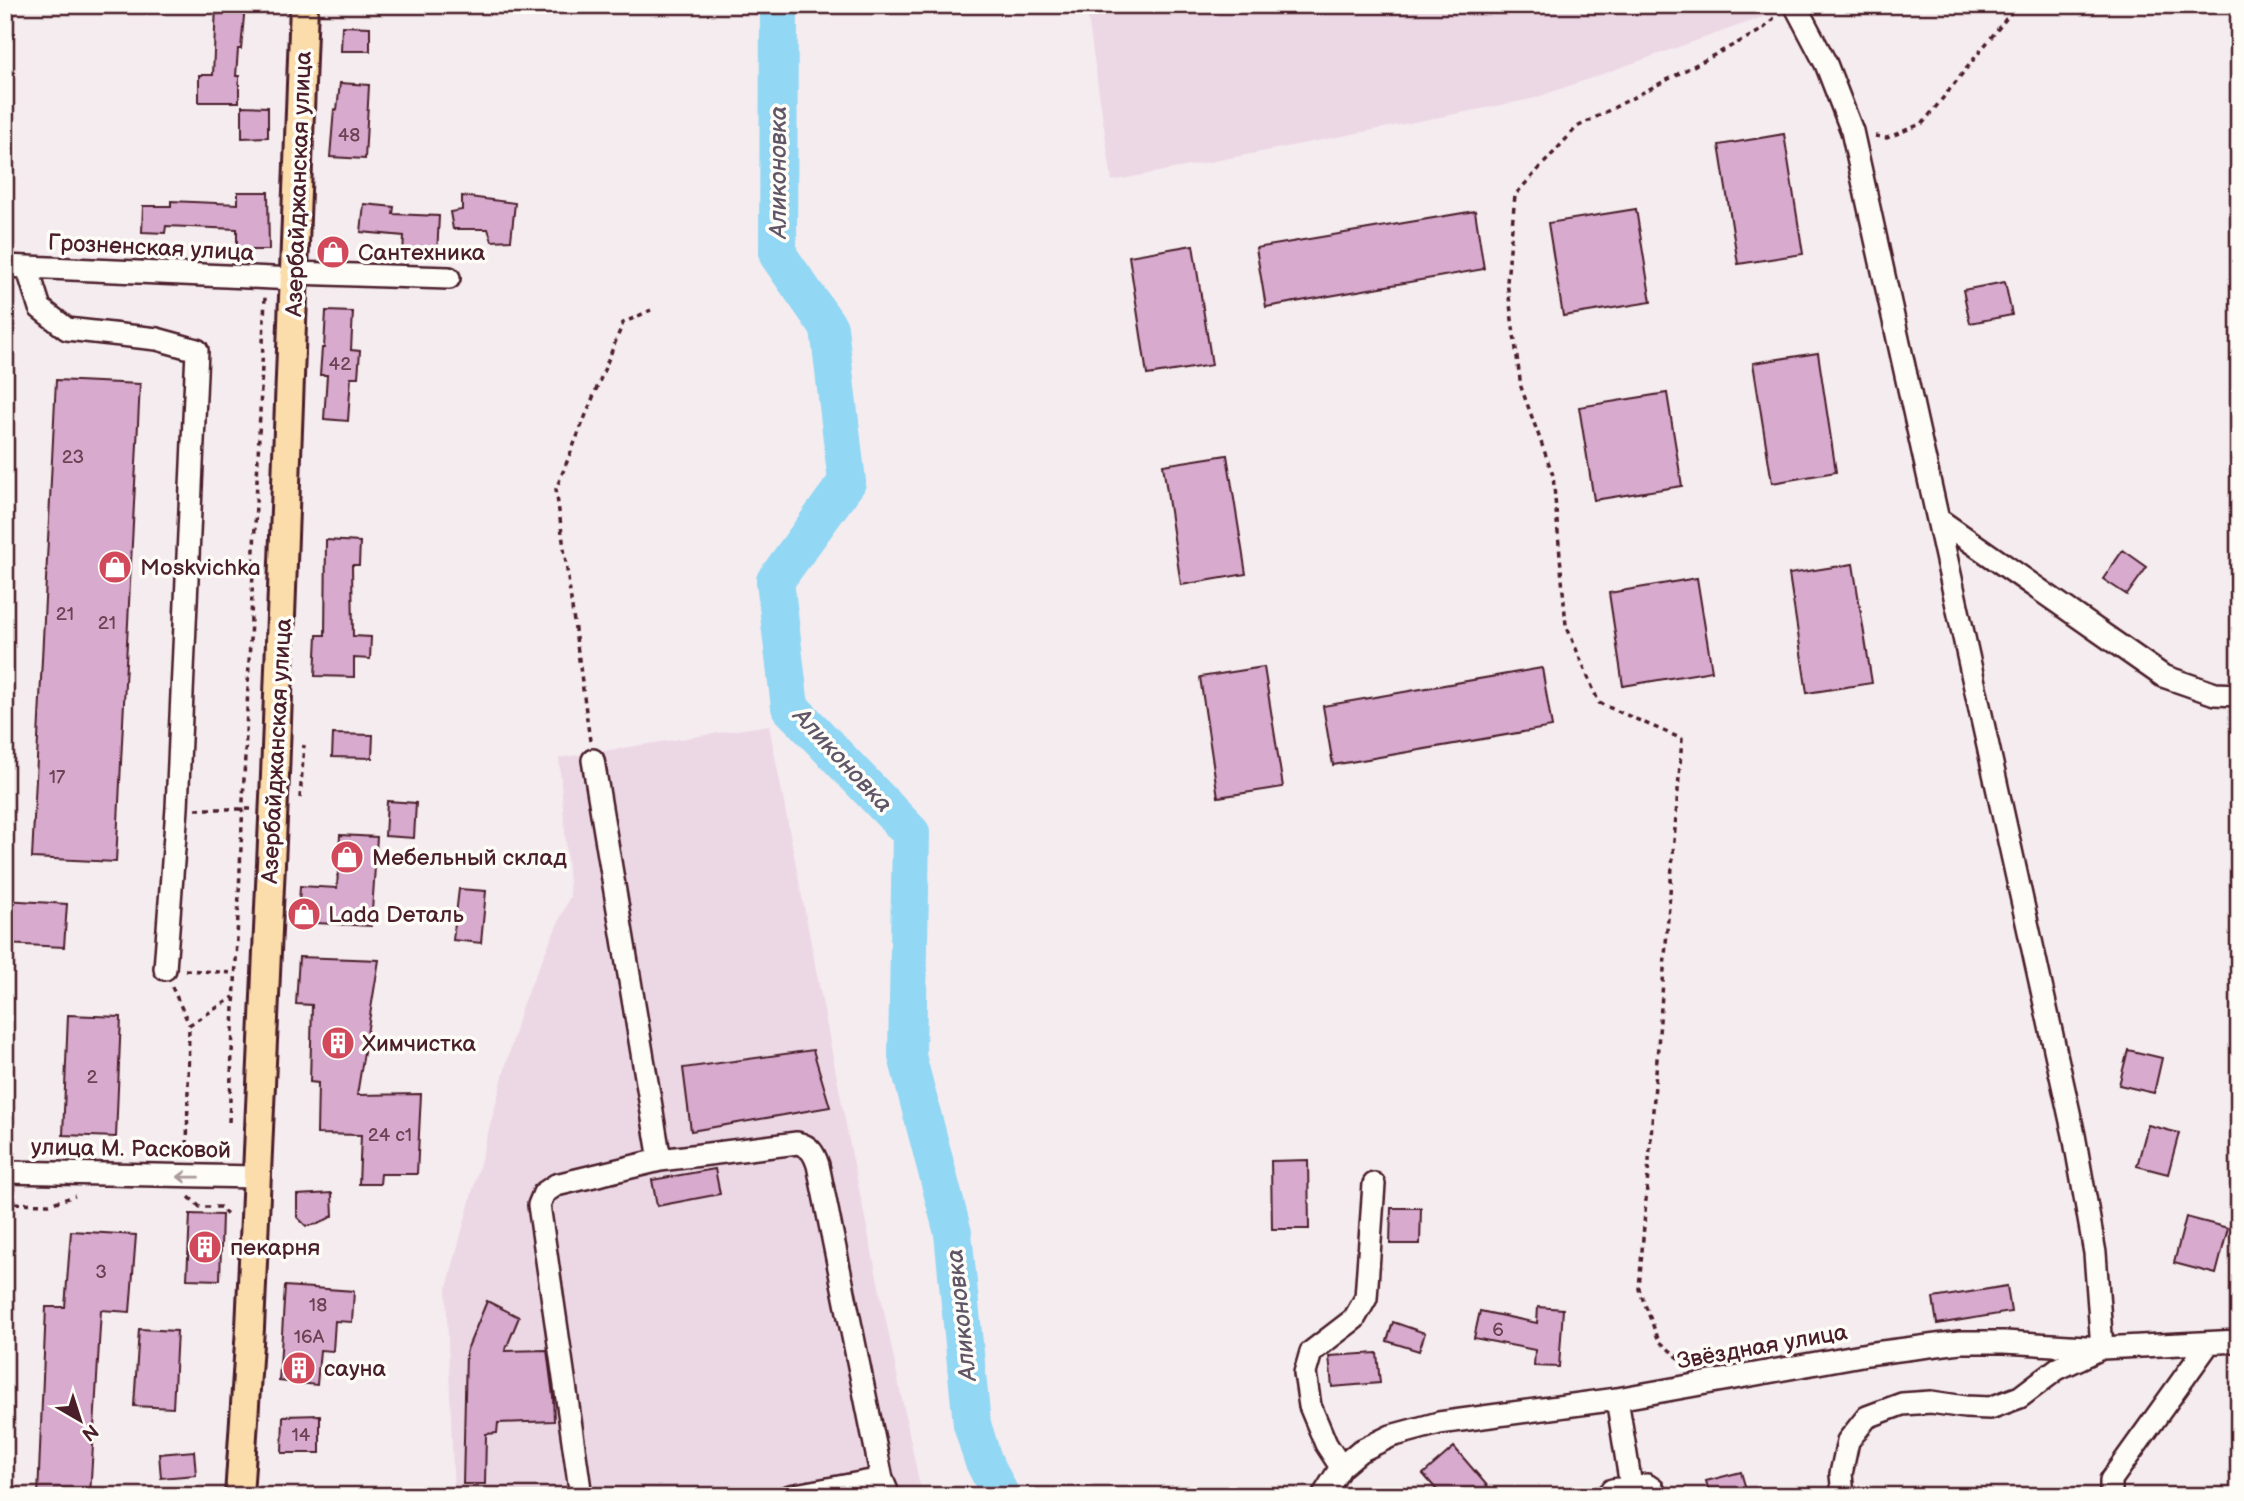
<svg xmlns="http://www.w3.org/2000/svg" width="2244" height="1501" font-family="'Balsamiq Sans',sans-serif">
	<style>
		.built { fill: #ecd8e5 }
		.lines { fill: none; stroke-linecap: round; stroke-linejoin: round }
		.river { stroke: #92d7f4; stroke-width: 38 }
		.building { fill: #d7aace; stroke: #4a1f2b; stroke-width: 2 }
		.minor-casing { stroke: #4a1f2b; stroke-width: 26 }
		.major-casing { stroke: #4a1f2b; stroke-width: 32 }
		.path { stroke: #4a1f2b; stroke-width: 3.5; stroke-dasharray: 5 5; stroke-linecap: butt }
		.minor { stroke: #fdfcf7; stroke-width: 21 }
		.major { stroke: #fbddab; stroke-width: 26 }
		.oneway { stroke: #ac999b }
		.labels { text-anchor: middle; stroke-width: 7; stroke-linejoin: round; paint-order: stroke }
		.number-label { font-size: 19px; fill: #6d4254 }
		.street-label { font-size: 23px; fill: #4a1f2b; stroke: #fdfcf7 }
		.poi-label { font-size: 23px; fill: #4a1f2b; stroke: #fdfcf7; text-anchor: start }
		.water-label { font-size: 24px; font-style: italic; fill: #605667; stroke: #fdfcf7 }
	</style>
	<rect width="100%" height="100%" fill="#f5ecef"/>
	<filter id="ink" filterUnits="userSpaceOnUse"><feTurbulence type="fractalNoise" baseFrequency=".0143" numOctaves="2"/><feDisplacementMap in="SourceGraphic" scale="14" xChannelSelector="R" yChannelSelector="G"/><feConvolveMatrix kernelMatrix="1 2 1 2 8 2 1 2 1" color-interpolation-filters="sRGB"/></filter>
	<g filter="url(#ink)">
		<!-- built -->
		<path class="built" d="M1086,5H1766L1769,15L1532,99L1112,181Z
			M769,725L849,1140L922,1496H454L446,1291L522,1005L570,896L559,758Z"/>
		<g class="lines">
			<!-- river -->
			<path class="river" d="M779,5L778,255L829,328L847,482L775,581L790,707L911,833L907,1056L953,1233L972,1424L983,1460L1001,1496"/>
		</g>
		<!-- building -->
		<path class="building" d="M216,5H245L241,49H238L236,76H239V102H199V75H213Z
			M342,26L370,27V51H341Z
			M340,83L369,85L365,159L330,157L334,109L337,110Z
			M242,106L268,107V137L242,138Z
			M1784,134L1803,254L1738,264L1719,145Z
			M238,192H268L269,250H237V229L166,226L165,233L142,232L143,206H171V201L238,204Z
			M462,196L515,203L511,240L492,241L488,229H453L450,212L462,210Z
			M364,204L394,207L393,214L439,216L437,255L403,254L404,236L361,232Z
			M1636,209L1651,302L1563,316L1548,223Z
			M1475,211L1484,269L1266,307L1256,248Z
			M1193,245L1212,365L1147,375L1129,256Z
			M2005,282L2012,315L1970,323L1963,290Z
			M326,311L353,312L351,350L360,351L358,377H351L348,421L324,419L327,375H320L322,348H324Z
			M1818,353L1836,472L1772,483L1753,363Z
			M56,380L140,384L116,862L32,858Z
			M1667,393L1682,486L1594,500L1579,407Z
			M1227,455L1246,574L1181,585L1163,465Z
			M326,540L360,542L359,565H352L353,636L371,637L370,659L354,658V677L315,676L317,635H325Z
			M2123,550L2147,567L2127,595L2103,579Z
			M1853,564L1872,683L1807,693L1789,574Z
			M1697,578L1712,671L1623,686L1609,593Z
			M1264,667L1283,787L1218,797L1200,677Z
			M1542,668L1552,727L1333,765L1323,706Z
			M333,734L373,735L372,758L332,757Z
			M387,801L416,803L414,838L385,836Z
			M340,835L377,837L371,926L298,922L300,886L337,888Z
			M459,889L486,891L481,943L453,940Z
			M5,900L67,904L64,947L5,944Z
			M299,957L379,960L357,1095L421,1094L417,1174H381L380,1184H359L361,1135L317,1134L318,1083L310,1082L312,1005L296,1004Z
			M68,1015L121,1017L116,1137L63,1135Z
			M813,1050L830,1107L691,1131L683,1068Z
			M2128,1050L2162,1058L2154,1093L2119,1085Z
			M2148,1125L2179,1133L2168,1174L2137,1166Z
			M1308,1160L1309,1229H1272L1271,1161Z
			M715,1169L720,1194L657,1206L652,1180Z
			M332,1193L333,1216L318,1224L306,1226L297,1217V1195Z
			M1391,1208H1421L1420,1244H1390Z
			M190,1214L222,1215L220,1280L187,1279Z
			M2186,1217L2228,1228L2216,1274L2174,1263Z
			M71,1231L136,1235L130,1312L101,1310L90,1496H38L46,1307H65Z
			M285,1286L354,1291L352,1322L335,1321L333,1351L320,1350L317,1385L279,1381Z
			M2007,1286L2011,1312L1937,1324L1933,1298Z
			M487,1301L519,1317L505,1351L547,1350L553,1396L554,1421L498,1423L497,1433L486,1434L485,1484H463L466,1352Z
			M1538,1307L1563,1309L1559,1367L1534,1366L1535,1350L1474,1338L1480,1311L1537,1323Z
			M1393,1322L1425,1333L1419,1351L1387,1341Z
			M139,1329L177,1331L173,1408L134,1406Z
			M1377,1353L1380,1383L1332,1387L1329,1356Z
			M320,1415V1453H282L283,1416Z
			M1454,1447L1496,1496H1442L1423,1474Z
			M194,1451L196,1475L161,1478L159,1454Z
			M1741,1472L1748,1496H1710L1706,1481Z"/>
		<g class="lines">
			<defs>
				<path id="minor" d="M1795,5L1826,64L1852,131L2074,1135L2095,1253L2102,1348L2057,1369L2020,1397L1990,1408L1965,1407L1931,1402L1902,1404L1867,1417L1848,1441L1841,1474L1843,1496
					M5,266L294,279
					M27,267L40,308L67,329L157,339L197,350L177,808L165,969
					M294,273L449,278
					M1938,519L2163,676L2215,694L2239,695
					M593,760L660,1160
					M5,1172L256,1177
					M1617,1399L1631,1486
					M1341,1467L1326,1444L1310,1406L1305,1373L1311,1352L1354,1319L1366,1298L1374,1184
					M581,1496L539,1205L544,1193L556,1185L660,1160L797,1143C810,1146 814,1153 818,1165L882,1479L889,1496
					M790,1496L882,1479
					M1323,1496L1341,1467L1360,1451L1391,1436L1439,1423L1617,1399L1867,1354L1960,1342H2004L2102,1348L2239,1341
					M1606,1496L1612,1490L1647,1485L1653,1489L1656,1496
					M2111,1496V1480L2209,1343"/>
				<path id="major" d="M239,1496L250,1328L275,775L304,5"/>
			</defs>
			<!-- minor casing -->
			<use href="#minor" class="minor-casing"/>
			<!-- major casing -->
			<use href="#major" class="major-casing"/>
			<!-- path -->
			<path class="path" d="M1875,136L1887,138L1923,123L2017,5
				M590,741L556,489L623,323L651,310
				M300,798L304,745
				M196,809H251
				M185,970L235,973
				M172,987L189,1024
				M229,1122L265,297
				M187,1155L189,1025L234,997
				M189,1197L200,1207H220L229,1217
				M5,1203L49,1204L75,1196
				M1687,1365L1659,1341L1639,1289L1682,739L1599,703L1566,625L1553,475L1521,387L1507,282L1515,195L1577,127L1762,30L1776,16"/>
			<!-- minor -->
			<use href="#minor" class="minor"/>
			<!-- major -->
			<use href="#major" class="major"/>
		</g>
		<!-- one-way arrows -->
		<defs><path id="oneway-shaft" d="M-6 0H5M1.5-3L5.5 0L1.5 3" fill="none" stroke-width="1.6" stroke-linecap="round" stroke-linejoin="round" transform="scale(1.75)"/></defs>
		<use class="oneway" href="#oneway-shaft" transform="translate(188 1177) rotate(-179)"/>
	</g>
	<!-- icons -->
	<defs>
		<symbol id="shop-disc" viewBox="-11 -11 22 22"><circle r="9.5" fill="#d1495b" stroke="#fdfcf7"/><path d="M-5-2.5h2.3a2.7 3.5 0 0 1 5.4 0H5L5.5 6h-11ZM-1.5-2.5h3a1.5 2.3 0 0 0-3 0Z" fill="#fff"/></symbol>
		<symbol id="building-disc" viewBox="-11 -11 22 22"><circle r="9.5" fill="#d1495b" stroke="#fdfcf7"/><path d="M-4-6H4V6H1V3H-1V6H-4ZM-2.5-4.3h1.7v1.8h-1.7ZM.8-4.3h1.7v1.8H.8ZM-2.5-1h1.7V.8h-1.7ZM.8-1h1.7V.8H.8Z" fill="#fff"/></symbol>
	</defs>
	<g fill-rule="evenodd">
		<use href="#shop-disc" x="314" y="233" width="38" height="38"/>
		<use href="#shop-disc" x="96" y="548" width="38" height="38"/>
		<use href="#shop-disc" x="328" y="838" width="38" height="38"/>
		<use href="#shop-disc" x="285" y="895" width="38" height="38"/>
		<use href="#building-disc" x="319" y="1024" width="38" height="38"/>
		<use href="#building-disc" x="186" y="1228" width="38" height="38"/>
		<use href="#building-disc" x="280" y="1349" width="38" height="38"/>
	</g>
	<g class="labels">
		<!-- number labels -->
		<g class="number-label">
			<text x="349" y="141">48</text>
			<text x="340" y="370">42</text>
			<text x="73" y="463">23</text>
			<text x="65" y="620">21</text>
			<text x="107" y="629">21</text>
			<text x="57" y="783">17</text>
			<text x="92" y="1083">2</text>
			<text x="390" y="1141">24 с1</text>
			<text x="101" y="1278">3</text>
			<text x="318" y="1311">18</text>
			<text x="1498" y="1336">6</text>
			<text x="309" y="1343">16А</text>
			<text x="301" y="1441">14</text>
		</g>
		<!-- street labels -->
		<g class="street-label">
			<text transform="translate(298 184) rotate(-88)" y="8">Азербайджанская улица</text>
			<text transform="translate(151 247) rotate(3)" y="8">Грозненская улица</text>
			<text transform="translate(276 751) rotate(-87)" y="8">Азербайджанская улица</text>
			<text transform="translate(131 1148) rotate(1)" y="8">улица М. Расковой</text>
			<text transform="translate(1762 1346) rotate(-10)" y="8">Звёздная улица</text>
		</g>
		<!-- poi labels -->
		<g class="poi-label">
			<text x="358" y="260">Сантехника</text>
			<text x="140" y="575">Moskvichka</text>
			<text x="372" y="865">Мебельный склад</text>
			<text x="328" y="922">Lada Dеталь</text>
			<text x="362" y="1051">Химчистка</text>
			<text x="230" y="1255">пекарня</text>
			<text x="324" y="1376">сауна</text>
		</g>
		<!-- water labels -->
		<g class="water-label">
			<text transform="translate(778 172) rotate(-90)" y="8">Аликоновка</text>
			<text transform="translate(843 760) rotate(47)" y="8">Аликоновка</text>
			<text transform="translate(961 1315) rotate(-96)" y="8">Аликоновка</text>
		</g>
	</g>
	<!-- margin -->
	<rect width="2244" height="1501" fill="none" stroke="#fdfcf7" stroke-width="28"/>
	<rect x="14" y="14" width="2216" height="1473" fill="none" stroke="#4a1f2b" stroke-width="2.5" filter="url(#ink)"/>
	<!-- north arrow -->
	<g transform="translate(80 1420) rotate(141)" stroke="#fdfcf7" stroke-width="5" paint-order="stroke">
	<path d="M0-5L12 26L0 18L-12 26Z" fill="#4a1f2b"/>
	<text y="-10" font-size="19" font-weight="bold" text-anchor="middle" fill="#4a1f2b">N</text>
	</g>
</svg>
